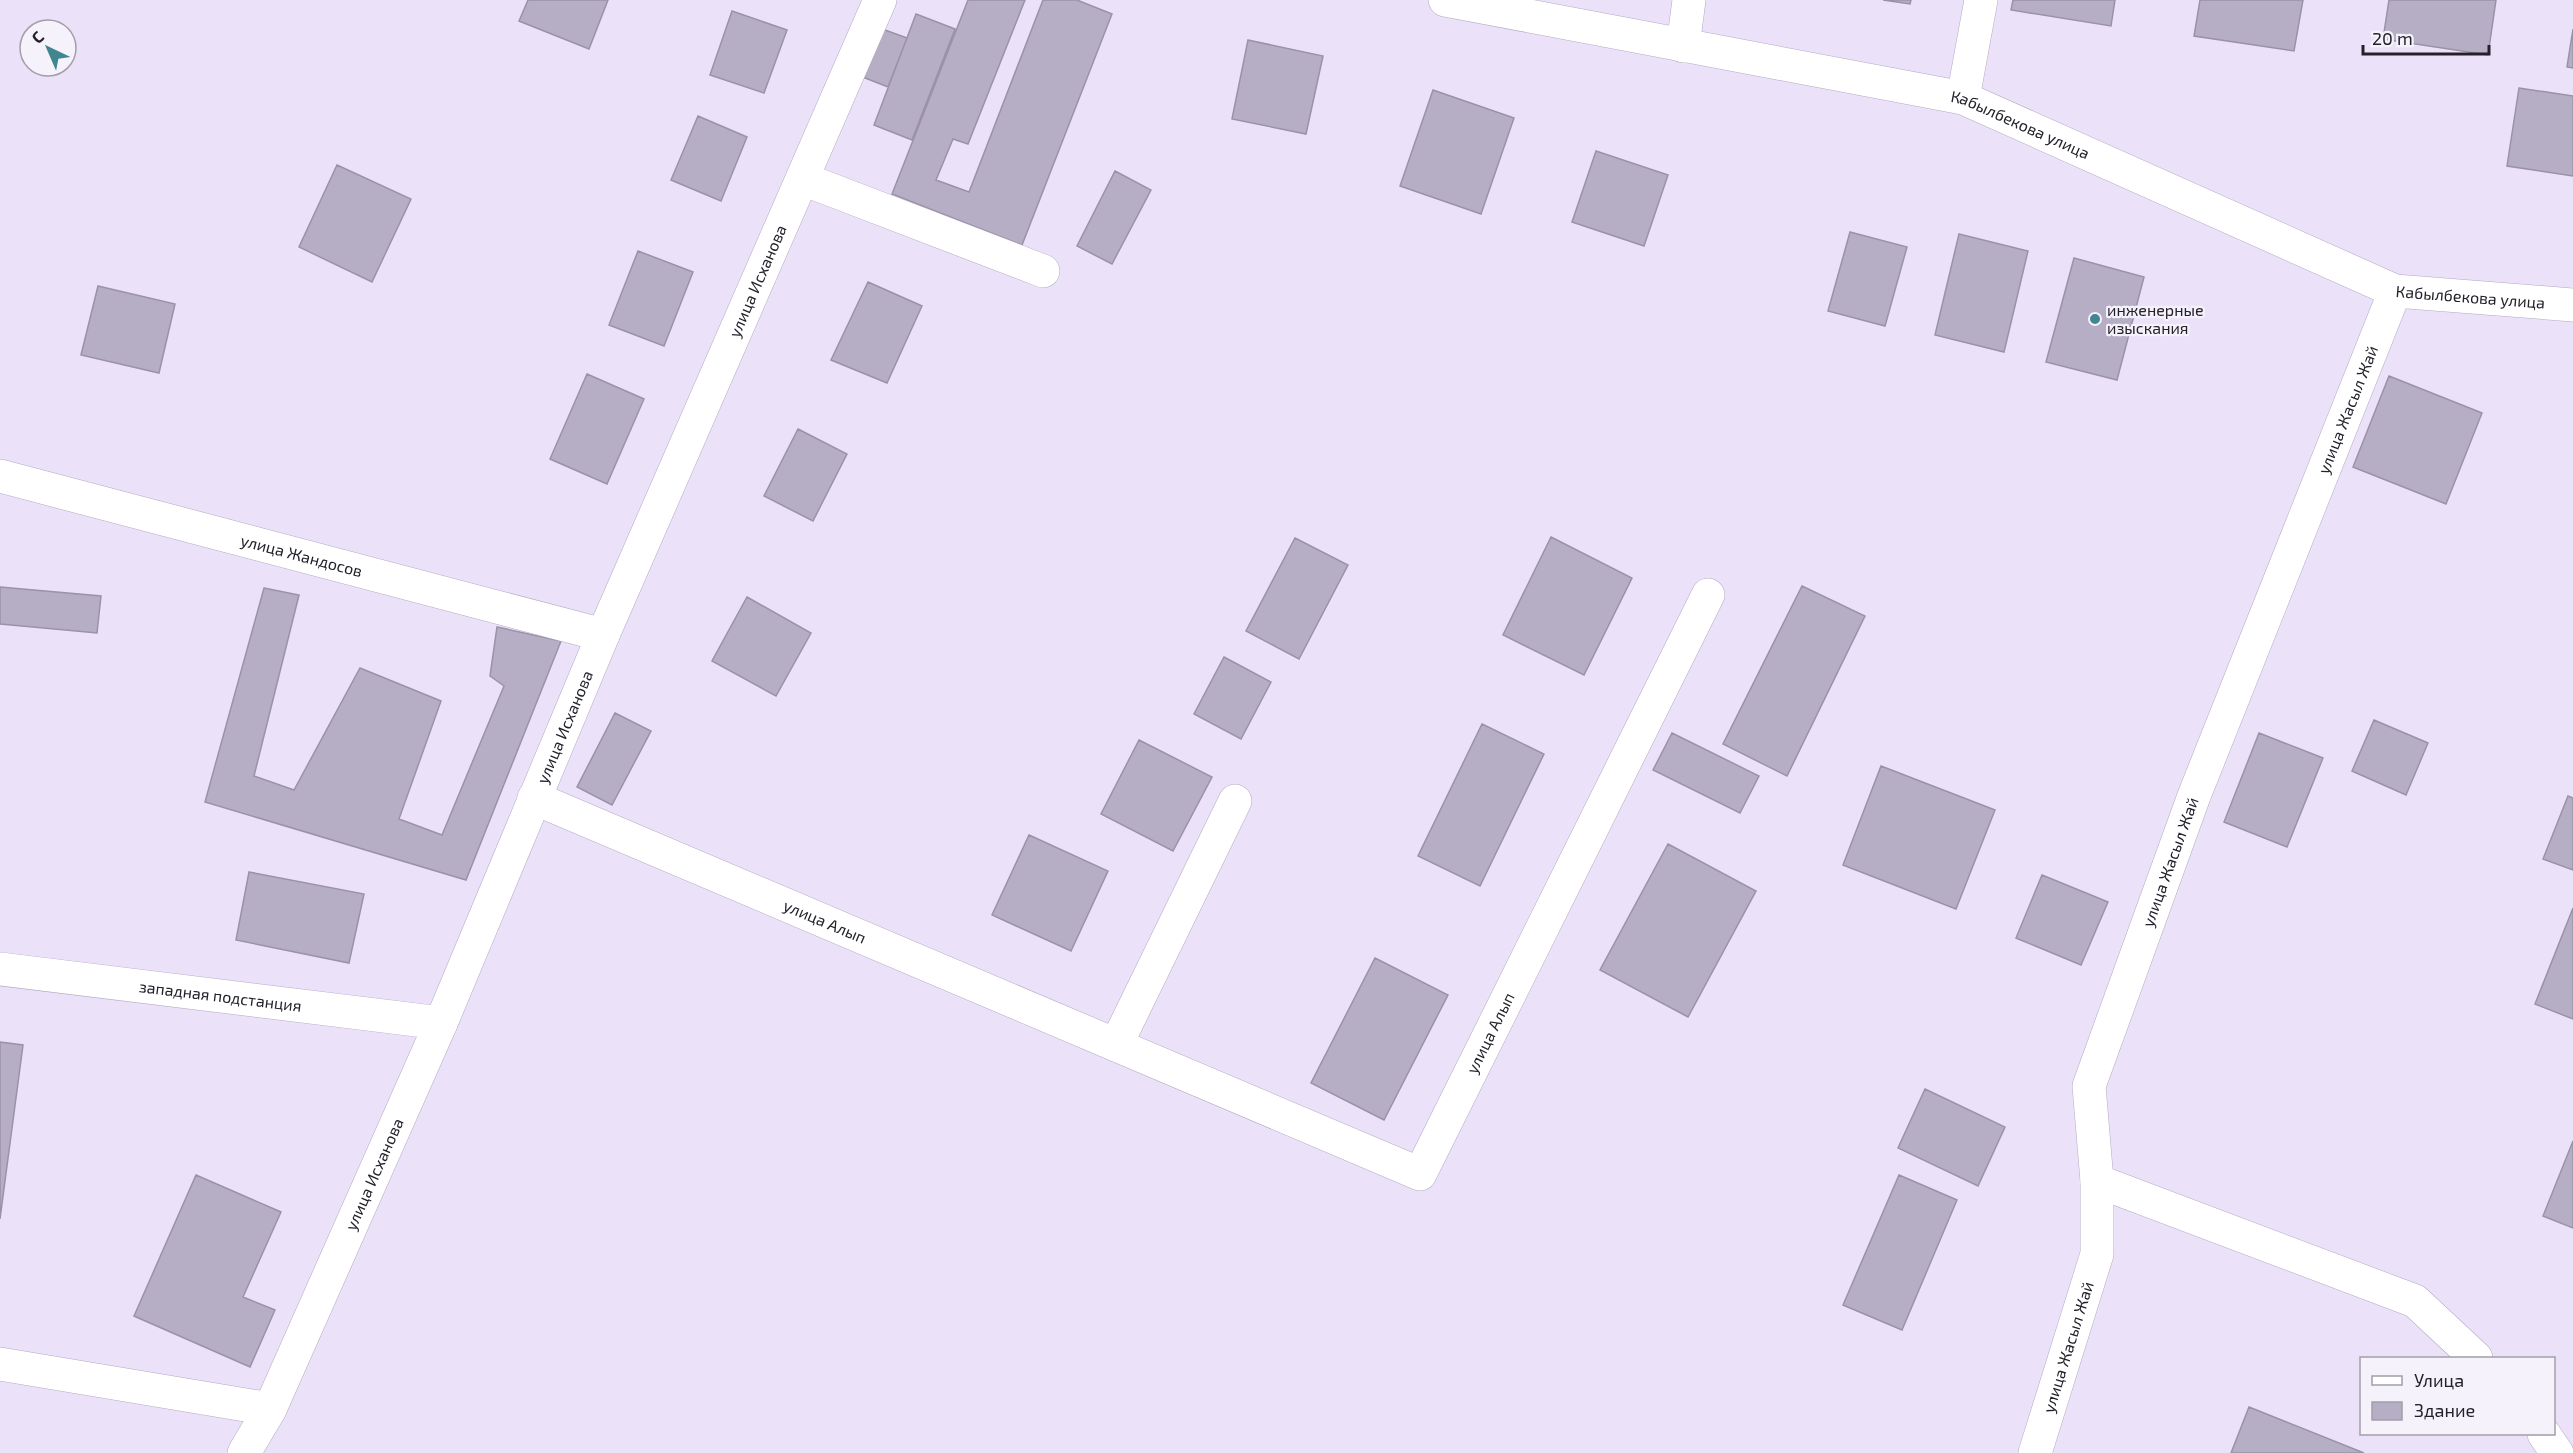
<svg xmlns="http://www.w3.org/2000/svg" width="2573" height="1453" font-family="'Exo 2',sans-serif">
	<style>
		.building { fill: #b6aec5; stroke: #9b92a9; stroke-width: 1.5 }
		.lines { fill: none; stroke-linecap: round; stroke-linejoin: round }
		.minor-casing { stroke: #b3aac1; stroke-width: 34 }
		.secondary-casing { stroke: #b3aac1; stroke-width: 34 }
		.minor { stroke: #fff; stroke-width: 33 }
		.secondary { stroke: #fff; stroke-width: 33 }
		.poi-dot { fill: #408690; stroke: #f5f2fc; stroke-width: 2 }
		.labels { text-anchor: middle; stroke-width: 4.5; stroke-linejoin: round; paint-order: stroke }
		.street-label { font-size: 16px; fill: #24212a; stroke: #f5f2fc }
		.poi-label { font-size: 16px; fill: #24212a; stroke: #f5f2fc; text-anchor: start }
	</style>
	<rect width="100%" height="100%" fill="#ebe2fa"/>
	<!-- building -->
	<path class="building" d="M528,0H608L589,49L519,21Z
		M968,0H1025L968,144L953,139L936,180L969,192L1043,0H1077L1112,14L1022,245L892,194Z
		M1883,0H1911L1910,4Z
		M2013,0H2115L2111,26L2011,10Z
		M2200,0H2303L2294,51L2194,36Z
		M2389,0H2496L2488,55L2383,39Z
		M732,11L787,30L764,93L710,75Z
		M916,14L955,29L912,140L874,125Z
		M874,26L907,38L888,87L855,74Z
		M2573,29V68L2567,67Z
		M1248,40L1323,56L1306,134L1232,119Z
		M2519,88L2573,96V176L2507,166Z
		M1433,90L1514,118L1481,214L1400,186Z
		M698,116L747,137L721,201L671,180Z
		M1596,151L1668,175L1644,246L1572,222Z
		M337,165L411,199L372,282L299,247Z
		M1115,171L1151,190L1112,264L1077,246Z
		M1850,232L1907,247L1885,326L1828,311Z
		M1959,234L2028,251L2004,352L1935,335Z
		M638,251L693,272L664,346L609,325Z
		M2074,258L2144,277L2117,380L2046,362Z
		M868,282L922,306L887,383L831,360Z
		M98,286L175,304L159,373L81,355Z
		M587,374L644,399L607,484L550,459Z
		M2389,376L2482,413L2446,504L2353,467Z
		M798,429L847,454L813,521L764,496Z
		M1551,537L1632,578L1584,675L1503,635Z
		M1295,538L1348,565L1299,659L1246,631Z
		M1802,586L1865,616L1787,776L1723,744Z
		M0,587L101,596L97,633L0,624Z
		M264,588L299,595L254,776L294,790L360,668L441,701L399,819L442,835L504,686L490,676L497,627L561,641L466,880L205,802Z
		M747,597L811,633L776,696L712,661Z
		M1224,657L1271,682L1241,739L1194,714Z
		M615,713L651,731L612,805L577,787Z
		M2374,720L2428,743L2406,795L2352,771Z
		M1482,724L1544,754L1480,886L1418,856Z
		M1672,733L1759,776L1740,813L1653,770Z
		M2259,733L2323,758L2287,847L2224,822Z
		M1139,740L1212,777L1173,851L1101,814Z
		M1881,766L1995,810L1956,909L1843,865Z
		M2568,796L2573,798V870L2543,859Z
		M1029,835L1108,871L1071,951L992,915Z
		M1668,844L1756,891L1688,1017L1600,970Z
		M249,872L364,894L349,963L236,940Z
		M2042,875L2108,902L2081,965L2016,938Z
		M2573,908V1019L2535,1004Z
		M1375,958L1448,995L1384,1120L1311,1083Z
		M0,1042L23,1045L0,1219Z
		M1925,1089L2005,1127L1978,1186L1898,1148Z
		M2573,1141V1228L2543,1216Z
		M196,1175L281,1212L243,1297L275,1310L250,1367L134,1316Z
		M1899,1175L1957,1200L1902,1330L1843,1305Z
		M2249,1407L2364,1453H2231Z"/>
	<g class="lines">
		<defs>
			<g id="minor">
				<path id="s1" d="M1445,0L1963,98L2395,291L2573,305"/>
				<path d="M1683,46L1689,0"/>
				<path d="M1963,98L1981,0"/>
				<path d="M803,179L1043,271"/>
				<path id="s2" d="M0,476L603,635"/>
				<path id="s3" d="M534,798L1420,1174L1708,595"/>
				<path id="s4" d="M0,969L441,1023"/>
				<path d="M1116,1045L1235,801"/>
				<path d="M2097,1181L2415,1301L2476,1358"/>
				<path d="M0,1364L270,1409"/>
				<path d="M2544,1434L2557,1453"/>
				<path id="s5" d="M2035,1453L2097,1254V1181L2089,1086L2194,796L2395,291"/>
			</g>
			<g id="secondary">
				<path id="s6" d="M244,1453L270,1409L441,1023L603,635L880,0"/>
			</g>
		</defs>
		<!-- minor casing -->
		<use href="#minor" class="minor-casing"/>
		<!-- secondary casing -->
		<use href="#secondary" class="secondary-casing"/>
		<!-- minor -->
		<use href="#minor" class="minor"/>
		<!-- secondary -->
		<use href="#secondary" class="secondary"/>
	</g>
	<!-- markers -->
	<circle class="poi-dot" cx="2095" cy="319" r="6"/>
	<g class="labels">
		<!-- street labels -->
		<g class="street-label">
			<text dy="6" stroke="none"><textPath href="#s1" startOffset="590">Кабылбекова улица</textPath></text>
			<text dy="6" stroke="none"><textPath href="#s6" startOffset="1280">улица Исханова</textPath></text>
			<text dy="6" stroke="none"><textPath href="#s1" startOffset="1076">Кабылбекова улица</textPath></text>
			<text dy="6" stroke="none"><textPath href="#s5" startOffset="1101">улица Жасыл Жай</textPath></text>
			<text dy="6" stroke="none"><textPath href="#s2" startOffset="312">улица Жандосов</textPath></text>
			<text dy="6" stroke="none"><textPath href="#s6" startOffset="794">улица Исханова</textPath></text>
			<text dy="6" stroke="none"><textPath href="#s5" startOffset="615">улица Жасыл Жай</textPath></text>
			<text dy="6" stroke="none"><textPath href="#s3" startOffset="316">улица Алып</textPath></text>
			<text dy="6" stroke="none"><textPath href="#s4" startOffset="222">западная подстанция</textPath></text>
			<text dy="6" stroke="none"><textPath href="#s3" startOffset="1120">улица Алып</textPath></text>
			<text dy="6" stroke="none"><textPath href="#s6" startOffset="308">улица Исханова</textPath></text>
			<text dy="6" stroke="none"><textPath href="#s5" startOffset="111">улица Жасыл Жай</textPath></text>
		</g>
		<!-- poi labels -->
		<g class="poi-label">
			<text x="2107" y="316">инженерные<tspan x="2107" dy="18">изыскания</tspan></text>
		</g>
	</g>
	<!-- legend -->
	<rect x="2360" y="1357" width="195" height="78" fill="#f5f2fc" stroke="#a19ea8" stroke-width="1.5"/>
	<rect x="2372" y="1376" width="30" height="9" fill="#ffffff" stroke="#a19ea8" stroke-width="1.5"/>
	<text x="2414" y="1387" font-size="18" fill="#24212a">Улица</text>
	<rect x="2372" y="1402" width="30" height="18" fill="#b6aec5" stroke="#a19ea8" stroke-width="1.5"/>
	<text x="2414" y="1417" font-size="18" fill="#24212a">Здание</text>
	<!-- north arrow -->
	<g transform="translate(48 48) rotate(316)"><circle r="28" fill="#f5f2fc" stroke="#a19ea8" stroke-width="1.5"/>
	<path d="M0-4.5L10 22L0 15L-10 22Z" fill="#408690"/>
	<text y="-9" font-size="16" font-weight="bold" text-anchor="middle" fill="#24212a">С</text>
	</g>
	<!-- scale -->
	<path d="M2363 45v9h126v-9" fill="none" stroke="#24212a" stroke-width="3"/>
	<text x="2372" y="45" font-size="18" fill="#24212a" stroke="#f5f2fc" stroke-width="4.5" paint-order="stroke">20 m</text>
</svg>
